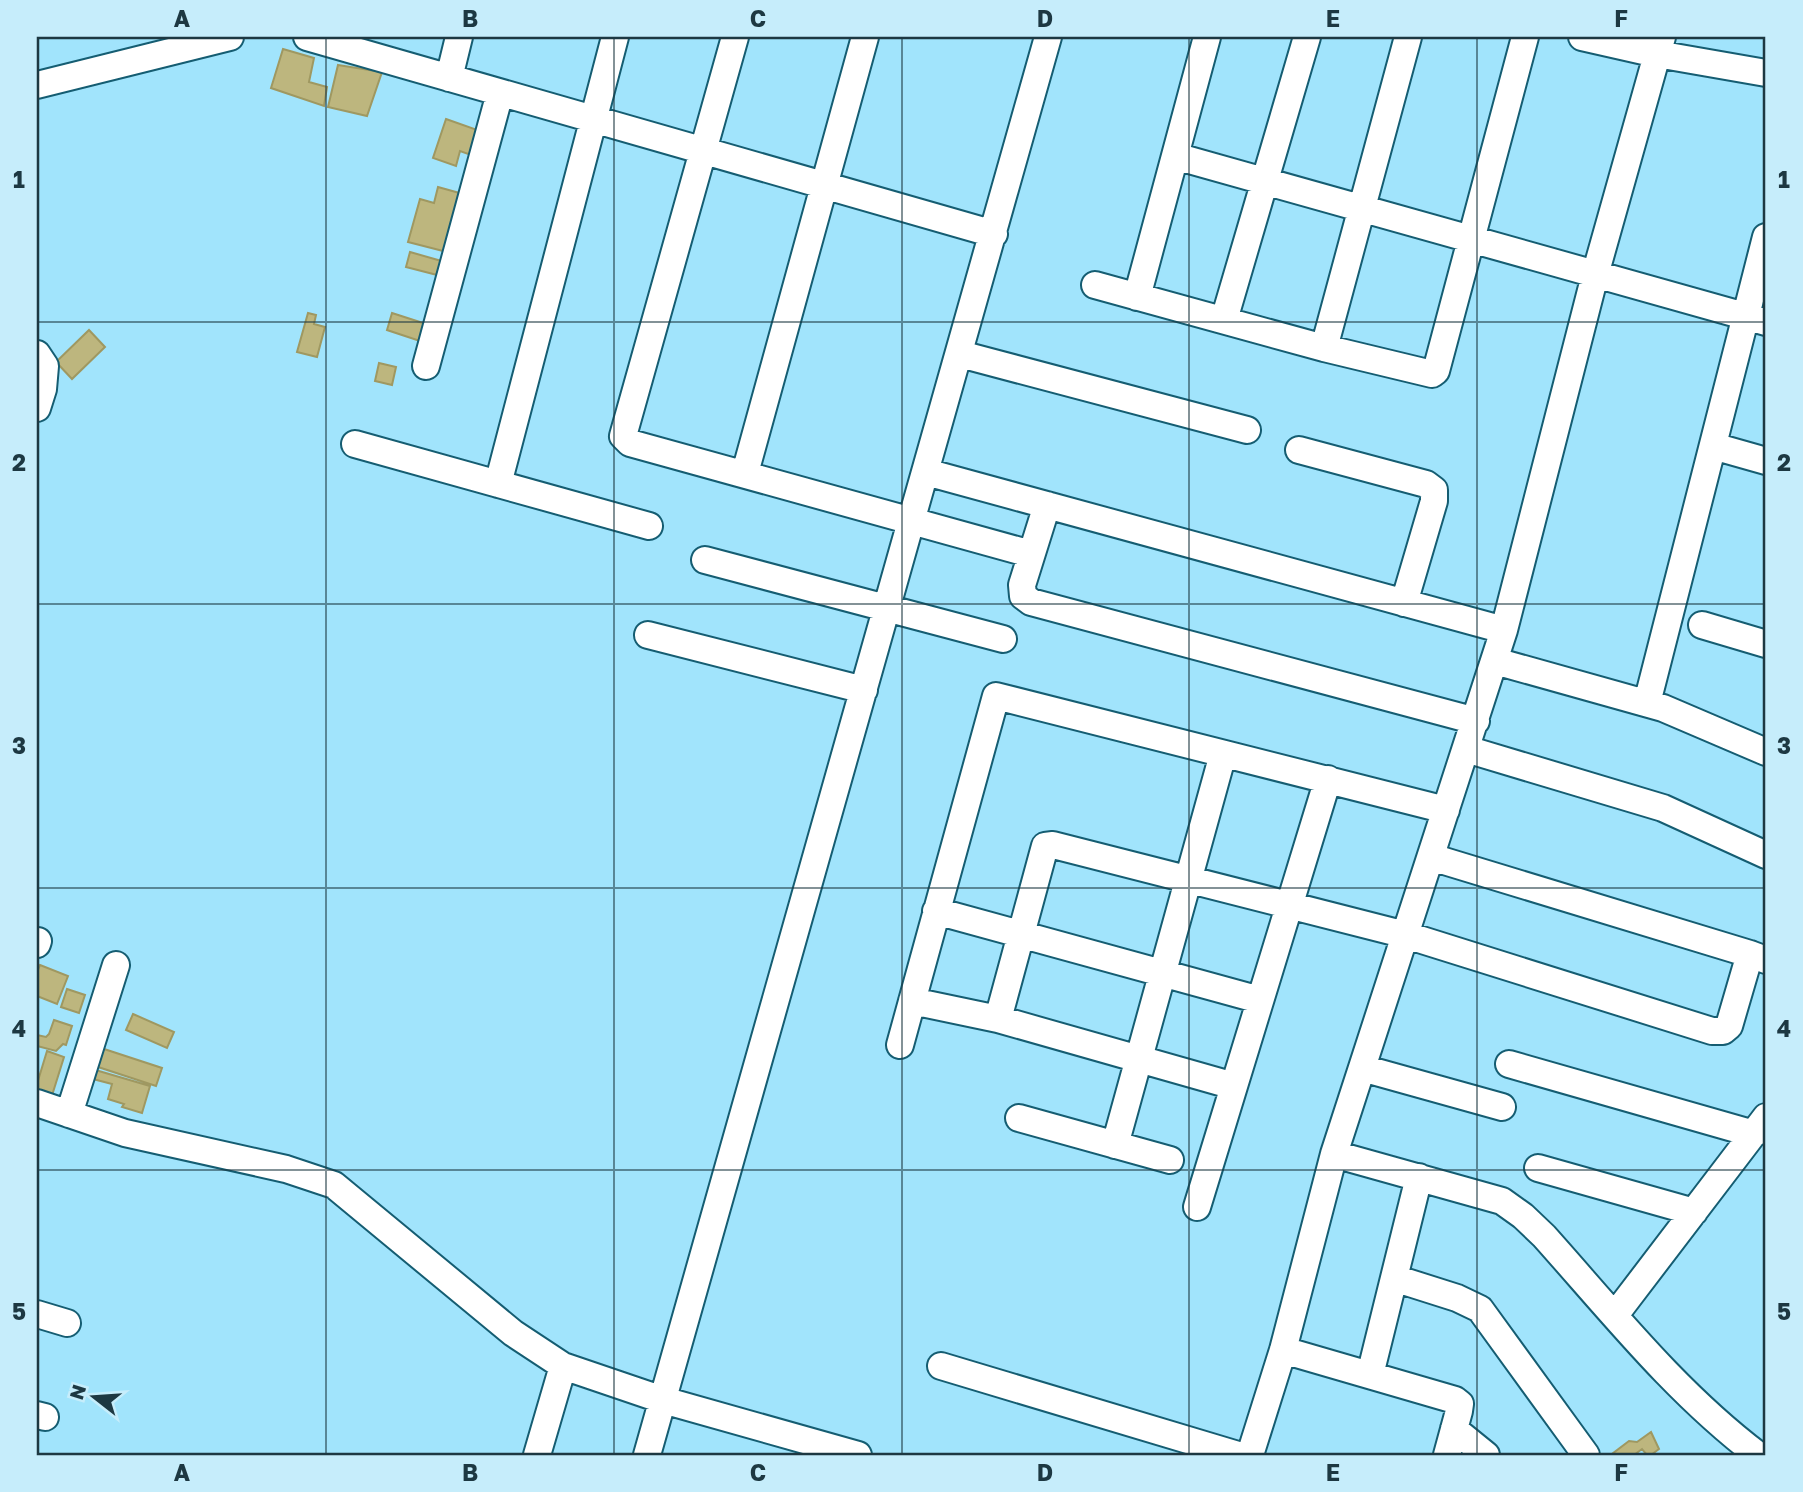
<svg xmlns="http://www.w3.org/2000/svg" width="1803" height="1492" font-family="'Golos Text',sans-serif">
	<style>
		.building { fill: #bdb67e; stroke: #9f9861; stroke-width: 2 }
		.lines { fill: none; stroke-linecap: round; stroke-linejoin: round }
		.minor-casing { stroke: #155d72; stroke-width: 30 }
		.minor { stroke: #fff; stroke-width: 26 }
		.grid { fill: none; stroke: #1d3842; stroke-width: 2; stroke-opacity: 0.55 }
		.neatline { fill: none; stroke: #1d3842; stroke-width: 2.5 }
		.grid-label { font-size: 23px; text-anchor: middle; font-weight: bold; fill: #1d3842 }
	</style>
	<rect width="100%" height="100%" fill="#a1e4fc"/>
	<!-- building -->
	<path class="building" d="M283,49L314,58L309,82L327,87L324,106L271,88Z
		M338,65L382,72L367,116L328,107Z
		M446,119L483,132L474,156L460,151L456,166L433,158Z
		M438,187L463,194L447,252L408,242L420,199L434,203Z
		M410,252L445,262L441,276L406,267Z
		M308,313L316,315L314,324L325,327L317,357L297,352Z
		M392,313L429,325L423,342L387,330Z
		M89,330L105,347L72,379L56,362Z
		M379,363L396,367L392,385L375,381Z
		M40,965L68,976L57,1004L37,996V972Z
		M67,989L85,995L79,1013L61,1007Z
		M133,1014L174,1032L167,1048L126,1030Z
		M54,1020L72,1026L66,1045L63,1044L56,1051L37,1046V1035L46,1037L49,1034Z
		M98,1047L162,1068L156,1086L92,1065Z
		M47,1051L64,1057L49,1105L37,1101V1084Z
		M92,1069L150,1086L142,1113L122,1107L124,1104L108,1099L112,1084L89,1078Z
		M1651,1432L1659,1449L1651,1455H1647L1642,1449L1634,1455L1612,1454L1629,1441L1637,1442Z"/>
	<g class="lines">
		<defs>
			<path id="minor" d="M307,37L994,234
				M735,37L623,436L630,443L1031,554
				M1582,37L1657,54L1766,73
				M449,78L459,37
				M37,85L230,37
				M1175,156L1766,322
				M1095,285L1324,348L1432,374L1436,371L1525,37
				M1137,297L1207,37
				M1224,320L1307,37
				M1324,348L1408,37
				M37,354L45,366L43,389L37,408
				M960,354L1247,430
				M426,366L500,93
				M355,444L649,526
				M1713,446L1766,461
				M1299,450L1426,484L1434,490V501L1404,603
				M926,472L1504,630
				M745,473L865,37
				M498,484L615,37
				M1047,505L1022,585L1023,596L1031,602L1476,721
				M705,560L1003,639
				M1702,625L1766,644
				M648,635L864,690
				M1495,661L1663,708L1766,752
				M1647,703L1766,237
				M1466,749L1663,808L1766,855
				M1431,857L1750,954L1766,960
				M936,911L1260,1000
				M37,944L38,941
				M912,1001L998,1019L1234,1086
				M998,1019L1045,846L1053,845L1406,935L1712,1031H1723L1729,1026L1750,954
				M900,1045L996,696L1446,810
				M1509,1064L1754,1134
				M1362,1068L1502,1107
				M37,1103L125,1133L286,1169L334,1185L513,1333L563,1366L663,1400L858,1455
				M69,1114L116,965
				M1019,1118L1170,1160
				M1115,1145L1223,754
				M1334,1154L1502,1201L1523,1216L1544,1236C1612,1312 1676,1393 1758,1455
				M1538,1168L1694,1212
				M1197,1207L1328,779
				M1394,1278L1457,1298L1480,1309L1586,1455
				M37,1314L67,1323
				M1615,1315L1766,1117
				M1283,1350L1455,1400L1460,1404L1459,1411L1447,1455
				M941,1366L1238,1455
				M1370,1375L1419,1177
				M37,1415L45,1417
				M1454,1429L1486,1455
				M537,1455L563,1366
				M647,1455L1048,37
				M1250,1455L1283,1350L1334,1154L1504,630L1595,275L1662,37"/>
		</defs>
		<!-- minor casing -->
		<use href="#minor" class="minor-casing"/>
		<!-- minor -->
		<use href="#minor" class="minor"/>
	</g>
	<!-- grid -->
	<path class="grid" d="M326,37V1455M614,37V1455M902,37V1455M1189,37V1455M1477,37V1455M37,322H1766M37,604H1766M37,888H1766M37,1170H1766"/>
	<!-- border -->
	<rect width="1803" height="1492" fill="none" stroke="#c6edfb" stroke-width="77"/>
	<!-- north arrow -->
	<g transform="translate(94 1397) rotate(287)" stroke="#c6edfb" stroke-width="5" paint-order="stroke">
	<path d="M0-5L12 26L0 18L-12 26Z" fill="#1d3842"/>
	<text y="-10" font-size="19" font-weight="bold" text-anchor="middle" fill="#1d3842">N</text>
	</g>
	<rect x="38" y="38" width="1726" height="1416" class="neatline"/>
	<g class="grid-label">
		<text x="182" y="27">A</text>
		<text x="470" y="27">B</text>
		<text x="758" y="27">C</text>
		<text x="1045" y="27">D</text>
		<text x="1333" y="27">E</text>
		<text x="1621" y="27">F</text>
		<text x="19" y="188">1</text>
		<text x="1784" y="188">1</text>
		<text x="19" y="471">2</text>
		<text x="1784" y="471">2</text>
		<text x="19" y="754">3</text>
		<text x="1784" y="754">3</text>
		<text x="19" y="1037">4</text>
		<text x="1784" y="1037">4</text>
		<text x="19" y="1320">5</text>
		<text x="1784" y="1320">5</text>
		<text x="182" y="1481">A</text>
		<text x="470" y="1481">B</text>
		<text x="758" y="1481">C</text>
		<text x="1045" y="1481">D</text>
		<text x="1333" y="1481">E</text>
		<text x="1621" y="1481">F</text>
	</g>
</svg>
